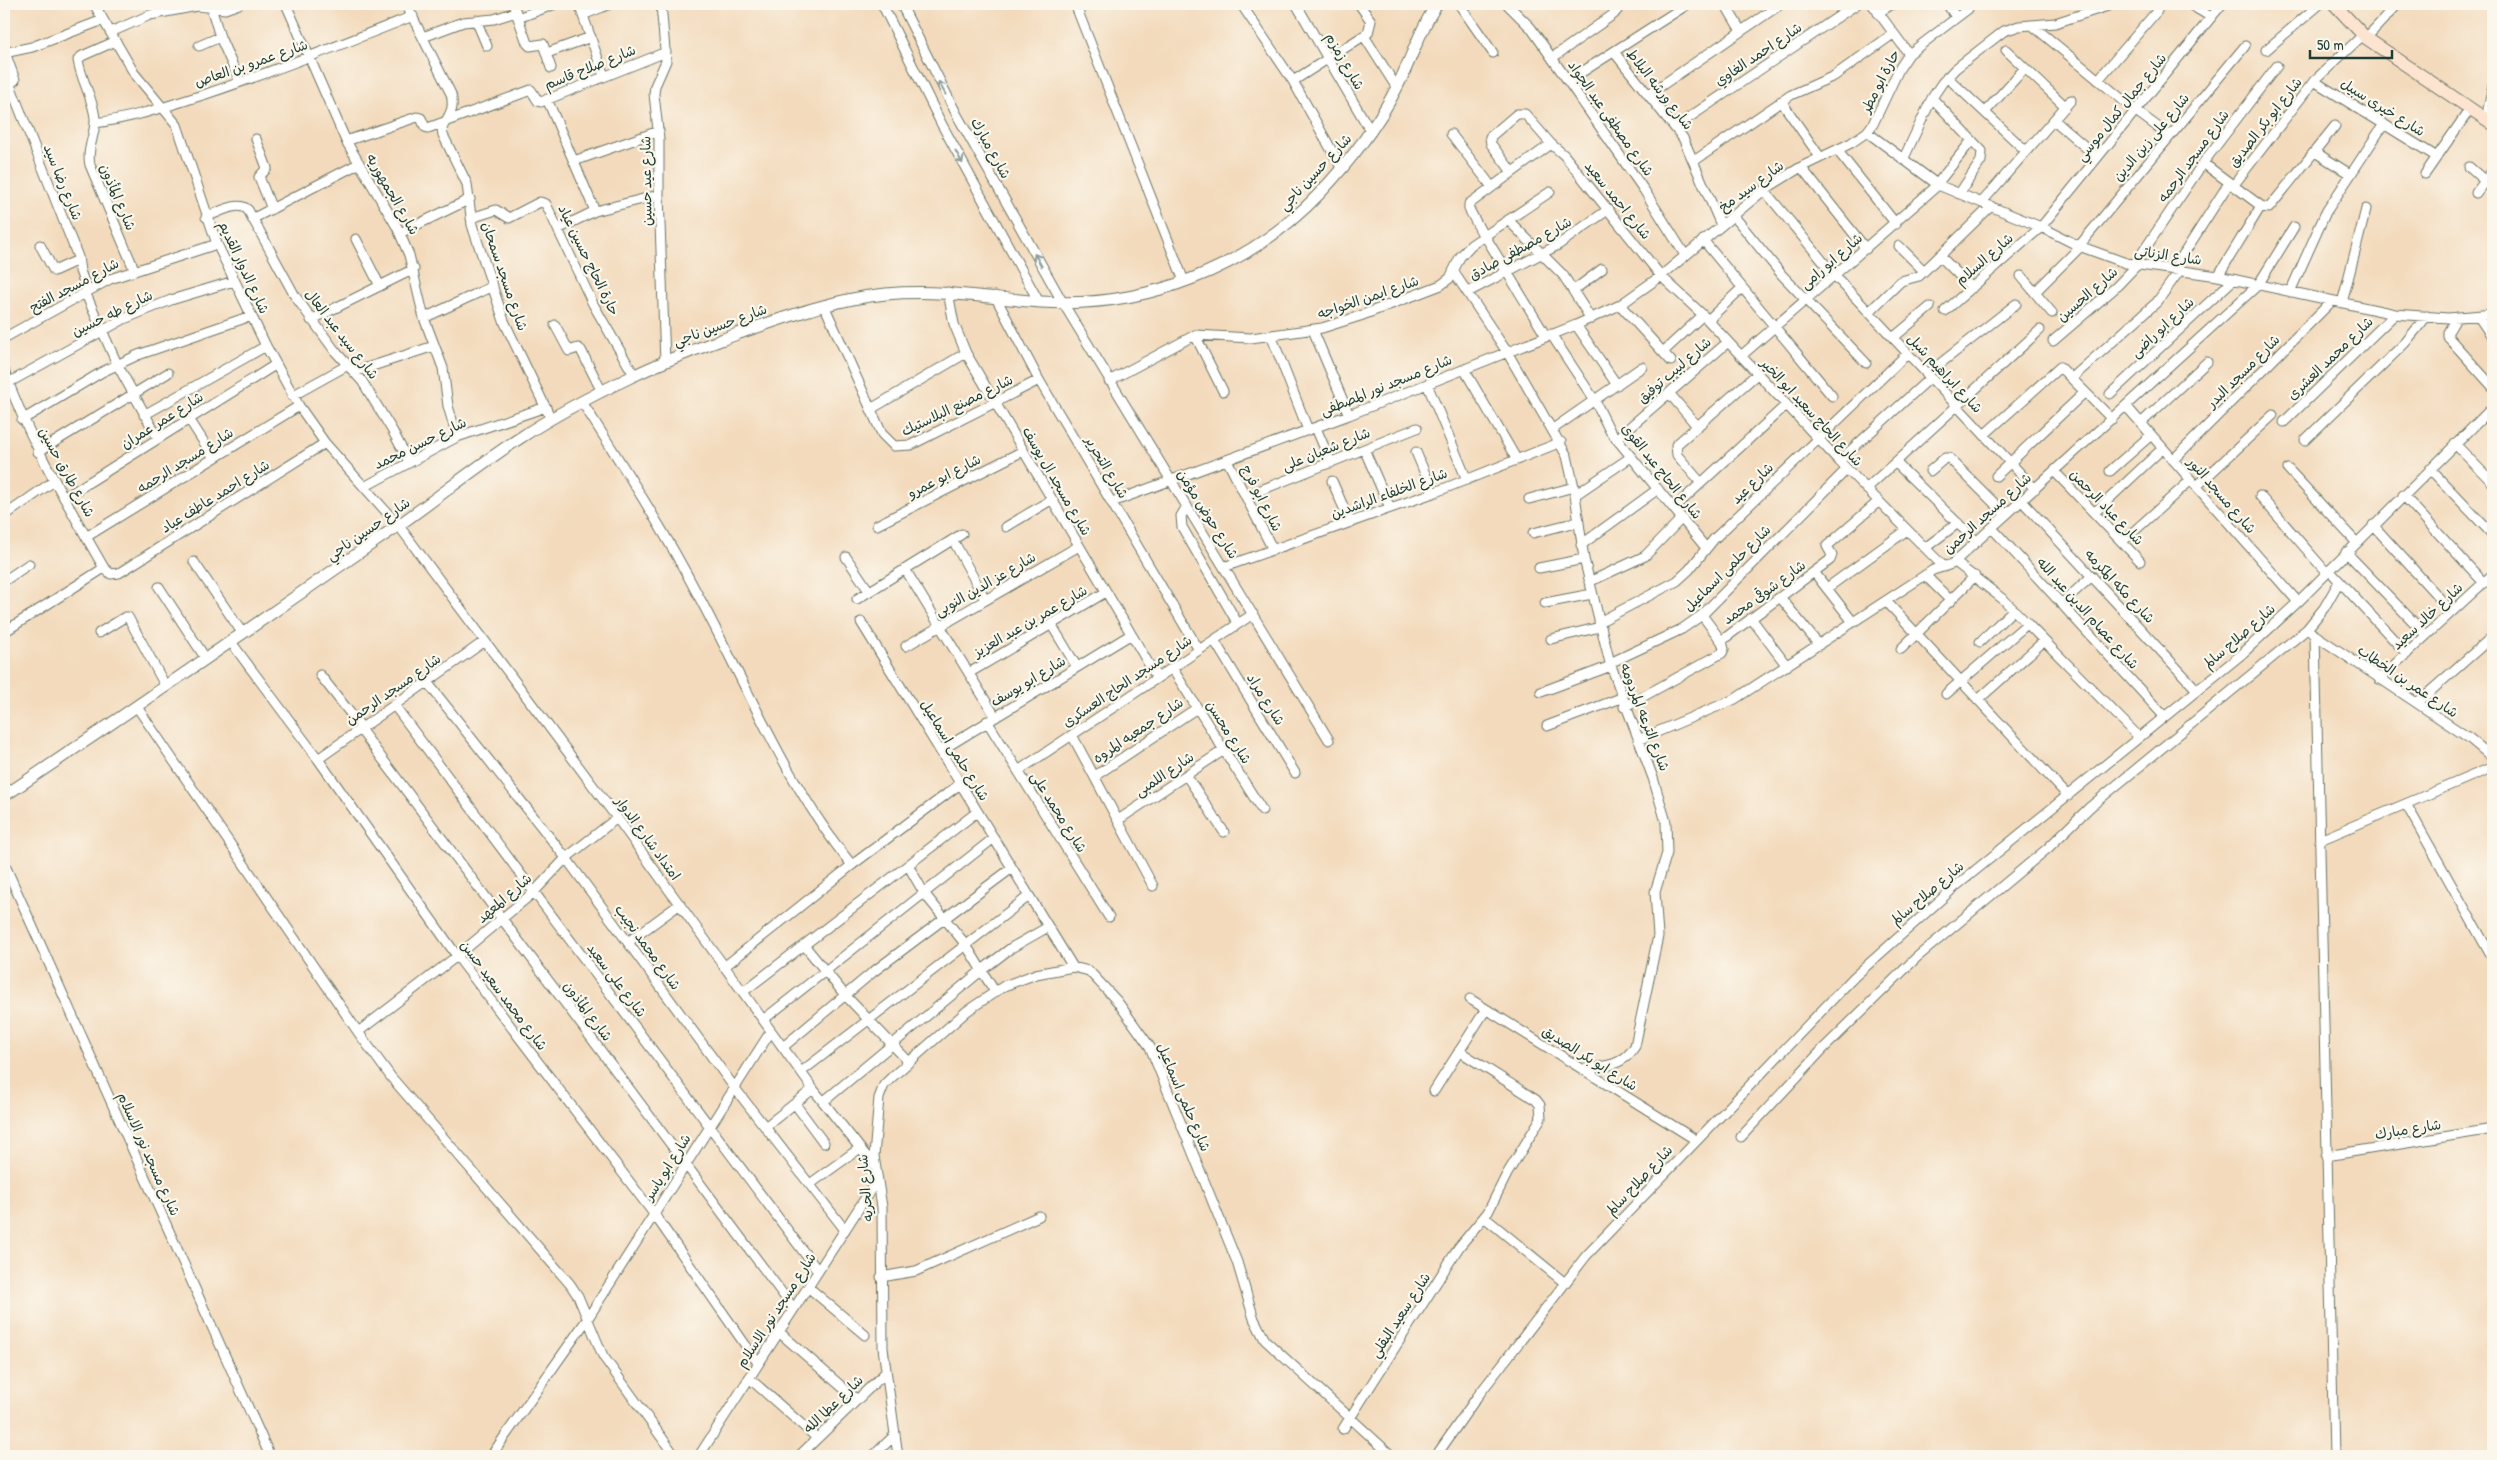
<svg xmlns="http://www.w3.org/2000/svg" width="2497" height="1460" font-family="'Patrick Hand','Playpen Sans Arabic',sans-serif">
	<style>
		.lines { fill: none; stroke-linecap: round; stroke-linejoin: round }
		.minor-casing { stroke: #697464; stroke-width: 11 }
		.tertiary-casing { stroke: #697464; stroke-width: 13 }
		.secondary-casing { stroke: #697464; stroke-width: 14 }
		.minor { stroke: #fff; stroke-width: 9 }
		.tertiary { stroke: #fff; stroke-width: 11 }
		.secondary { stroke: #fde4d1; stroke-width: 12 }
		.oneway { stroke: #8f9e9a }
		.labels { text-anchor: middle; stroke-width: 4.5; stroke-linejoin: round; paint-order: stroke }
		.street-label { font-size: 14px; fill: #1f3d34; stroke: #fbf7ec }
	</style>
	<rect width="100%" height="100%" fill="#fbf7ec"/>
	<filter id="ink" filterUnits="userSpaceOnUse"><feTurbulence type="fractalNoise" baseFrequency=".02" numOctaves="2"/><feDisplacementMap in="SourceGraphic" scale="10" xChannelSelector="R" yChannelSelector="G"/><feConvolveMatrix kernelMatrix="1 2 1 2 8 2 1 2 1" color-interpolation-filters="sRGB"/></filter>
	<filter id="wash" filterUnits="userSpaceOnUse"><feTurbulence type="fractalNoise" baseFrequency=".0096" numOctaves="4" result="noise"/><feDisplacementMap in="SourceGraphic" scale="20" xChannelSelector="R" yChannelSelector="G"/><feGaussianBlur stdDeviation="1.12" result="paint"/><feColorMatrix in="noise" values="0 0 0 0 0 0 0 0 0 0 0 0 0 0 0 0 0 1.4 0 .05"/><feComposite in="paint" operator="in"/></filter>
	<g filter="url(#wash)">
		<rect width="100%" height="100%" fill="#f3dabc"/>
	</g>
	<g filter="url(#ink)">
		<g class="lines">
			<defs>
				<path id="minor" d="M94,4L134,73L177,125L217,244L266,346L299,406L325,443L399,526L617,818L813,1089L875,1167
					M210,4L220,37L240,82
					M286,4L346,141L397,227L409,255L424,318L443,368L448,406L457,437
					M406,4L451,94C455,110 449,115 442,128L443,135L467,184L472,225L504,321L551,419
					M513,4L527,43L530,46L543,44L551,68
					M579,4L604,76
					M661,4L666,61L655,86L654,94L659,139V195L665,362
					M882,4L941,123L1039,302
					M901,4L957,115L1063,303L1329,740
					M1075,4L1184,281
					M1241,4L1293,81L1342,169
					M1296,4L1371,132
					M1459,4L1493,53
					M1507,4L1531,28L1644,190L1685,255
					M1725,4L1741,31
					M1872,4L1909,54
					M1947,4L1956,17
					M2189,4L2211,17
					M1878,13L1892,4
					M583,15L610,4
					M518,18L555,4
					M476,20L487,46
					M2032,25L2136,111L2170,136
					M111,32L150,15L197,6L225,9L239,4
					M1364,36L1397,88
					M423,37L463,22L494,19L516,12
					M2366,38L2398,4
					M116,41L82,56L78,60C81,80 93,98 95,118C96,134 86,149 90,165L134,269
					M199,46L220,37
					M2006,50L2065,106
					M2266,50L2320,4
					M1614,52L1683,138L1721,225
					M4,53L32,47L103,20
					M547,53L591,37
					M1552,58L1614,14L1622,4
					M1947,77L2026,151
					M2098,80L2157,11
					M1293,81L1368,33L1371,21L1359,4
					M1568,81L1688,4
					M2314,81L2437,157
					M10,85L78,257L80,271L87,290
					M4,88L15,80L5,52
					M1649,94L1781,4
					M1932,98L1982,151L1981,161L1959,194
					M547,99L595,211
					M1781,101L1820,157
					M1985,112L2025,68
					M2486,119L2493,85
					M2054,120L2097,157
					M95,123C134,118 171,105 209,93C278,70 345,43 413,16
					M1675,127L1857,4
					M1867,132L1938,185L2041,227L2079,246L2126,263L2218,276L2395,314L2448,318L2493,314
					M1451,134L1492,187
					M256,139L267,168L259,177L272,209
					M346,141L417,117L421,118L425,127L428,128L531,90L538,101L541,102L666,52
					M1837,150L1896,224
					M2315,152L2350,174
					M1903,160L1932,98L1942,83L1955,69L2004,31L2019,26L2055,23L2114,4
					M574,161L659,131
					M1694,161L1791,95L1834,76L1893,34
					M2203,163L2261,206L2269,208L2335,126
					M1801,167L1866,249
					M2469,167L2493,188
					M1512,172L1491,144L1490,137L1517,114H1525L1551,144L1564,155L1661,276L1703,315L1839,461L1944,567
					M2425,174L2470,109
					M1937,184L1972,140
					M2233,186L2314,81L2363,35
					M1764,190L1835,276L2035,489
					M2476,193L2493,170
					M1982,202L2071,100
					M1733,215L1782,275L1866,363
					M206,217C218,213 238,200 248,210L295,296L335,351L362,381L392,430L409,462
					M471,218L496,210L509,218L540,202L546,204L593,304L634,375
					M252,219L358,164
					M1508,220L1563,275L1591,319
					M558,229L595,211L659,195
					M400,233L470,199
					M1485,236L1546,336
					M1484,237L1469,209V204L1551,144
					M356,239L380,286
					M1703,240L1832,396
					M40,245L54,271L78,260
					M1899,246L1924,271
					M2079,246L2245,46
					M1940,256L1972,288
					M2134,265L2203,163L2277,66
					M2174,269L2229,183
					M1453,271L1507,352L1567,456L1574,487L1584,559L1610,663L1653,778L1666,822L1667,853L1655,892L1658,936L1635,1046C1624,1066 1603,1067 1583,1069
					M2021,276L2052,313
					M2218,276L2261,206
					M1574,290L1602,269
					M85,292L117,364L158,438
					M948,292L954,324L966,353L1157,678
					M1468,292L1558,245L1609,209
					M2035,292L2080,247
					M2290,292L2326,212L2384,124
					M995,296L1039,380L1199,650
					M2342,303L2366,209
					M824,305L882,434L894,446L911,445L1039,380
					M1620,305L1671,361
					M1945,311L2041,227L2222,4
					M1869,312L1901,281L1919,276L1991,206
					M2478,316L2493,338
					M2457,317L2448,332V337L2493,387
					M424,318L493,286
					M311,320L414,269
					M1708,320L1742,288
					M555,325L569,351L578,348L581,350L602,392
					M1576,325L1617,385
					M1313,330L1349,415
					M1551,334L1595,401L1610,431L1706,548
					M1195,335L1223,391
					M1271,335L1308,430
					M4,338L110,279L217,244
					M1893,338L1930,307
					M2053,341L2116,287L2137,265
					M1663,352L1703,315
					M1741,356L1938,185
					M1464,369L1517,460
					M4,370C29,441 67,503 104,568L111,574L119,573L325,443
					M354,372L434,346
					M1927,374L2016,304
					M2072,378L2157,302L2180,270
					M1109,381L1195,335L1251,338L1322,328L1360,316L1441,285L1450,278L1460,257L1471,245L1550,192
					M8,383L124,319L171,300L234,281
					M1427,384L1467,480
					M1669,393L1697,426
					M2110,394L2233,280
					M292,396L348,365
					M582,402C623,466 664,530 699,597C746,684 789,789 852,865
					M2126,406L2298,602
					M871,409L966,353
					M144,415L266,346
					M189,419L214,458
					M22,420L102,372L138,355L251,316
					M2284,422L2395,314
					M2141,423L2207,362
					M1316,428L1331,463
					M1553,429L1642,367
					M1984,435L2060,367L2112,419
					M1616,439L1728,342
					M2305,440L2405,343L2427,316
					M2455,444L2493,483
					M1364,449L1390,508
					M38,452L168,373
					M1416,452L1433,493
					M1227,460L1273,550
					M2173,460L2332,301
					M1839,461L1930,378
					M1895,462L1977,542
					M2288,469L2356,542
					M2430,469L2493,535
					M1930,471L1945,458H1949L2006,515
					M2054,471L2140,561
					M2110,471L2151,435
					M1996,476L2085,392
					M1332,481L1350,522
					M1701,483L1677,455L1676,445L1757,374
					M2197,486L2273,415
					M364,487L457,437L546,407
					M1866,489L2040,330
					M1575,495L1631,457
					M2403,495L2484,583
					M1246,496L1417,428
					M2260,496L2327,573
					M64,498L275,365
					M1529,499L1574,487
					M2022,501L2197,690
					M1112,502L1349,415L1576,325L1620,305L1661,276L1764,190L1801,167L1851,143L1867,132L1873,124L1899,69L1909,54L1968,9
					M1187,506L1181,516L1182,527L1238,624
					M1674,508L1786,405
					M2094,513L2163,448
					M4,516L54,481
					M877,525L1023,451
					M2373,525L2452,612
					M1006,527L1051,500
					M1992,528L2164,716
					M1533,533L1577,522
					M86,537L299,406
					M953,540L985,599
					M2122,542L2191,480
					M1581,545L1658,489
					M1925,548L1958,523
					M2346,552L2426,635
					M846,557L869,591
					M194,562L243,634
					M1955,562L2004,600L2139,737
					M1224,567L1433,493L1561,442
					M1539,568L1584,559
					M905,569L995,716
					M2329,570L2407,654
					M1814,572L1853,622
					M1925,575L1951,601
					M4,581L29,564
					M1589,582L1645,556L1682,518
					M159,587L206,659
					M1827,588L1907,530
					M1780,597L1819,645
					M857,599L962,534
					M1886,601L2067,795
					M1545,603L1592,594
					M2061,604L2092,576
					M1702,615L1722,642
					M1751,618L1787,666
					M861,622L1073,967
					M1599,622L1677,581L1689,570L1714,539L1908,353
					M1051,624L1077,667
					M4,632L104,568
					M99,633L125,617H128L166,687
					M2312,633L2469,738L2493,758
					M2315,635L2334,1456
					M1551,639L1600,627
					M1214,640L1295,773
					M231,642L318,759L457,956L654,1214L758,1363
					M1980,642L2013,610
					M906,646L1079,546
					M1901,649L1975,576
					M1610,663L1682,629L1702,615L1847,469
					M1172,668L1262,810
					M969,673L1106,592
					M320,675L362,728
					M2379,679L2493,574
					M427,682L566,858L734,1087L845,1230
					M1541,692L1611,666
					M1946,694L2027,624
					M1978,700L2044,641
					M2417,703L2493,636
					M394,705L818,1271
					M137,707L358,1032L391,1077L570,1284L578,1296L603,1356L675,1456
					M1624,707L1722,653L1724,649L1722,642L1725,638L1830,560L1832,555L1827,546L1879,501
					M987,721L1109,917
					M1547,726L1621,698
					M360,729L794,1309
					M1072,735L1153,886
					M1638,740L1735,699L1933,570L1952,564L2258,285L2294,227
					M940,751L1130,635
					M318,759L485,641
					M1018,771L1253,614
					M1186,775L1224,832
					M1095,776L1197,708
					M2406,804L2493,959
					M1118,820L1224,750
					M2320,840L2493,767
					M4,863L270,1456
					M908,865L924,893L966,945L995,992
					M628,942L680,904
					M804,945L845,995L909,1062
					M724,967L852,865L960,784
					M743,992L977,812
					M1470,999L1696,1140
					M763,1020L994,838
					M358,1032L457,956L534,892L566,858L617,818
					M783,1047L873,972L1012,868
					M801,1072L1029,896
					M1434,1091L1486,1009
					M823,1102L982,970L1011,948L1048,927
					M795,1104L824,1143
					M765,1127L813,1089
					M1741,1137L1823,1049L1916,958L2048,848L2090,807L2307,629L2324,608L2339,582
					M2326,1156L2493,1129
					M810,1184L860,1148
					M1484,1217L1565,1283
					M881,1277L916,1271L1039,1216
					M808,1287L865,1335
					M779,1332L857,1400
					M749,1378L817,1438
					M1343,1429L1459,1247L1488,1212L1507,1174L1541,1118L1540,1105L1536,1100L1459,1051
					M491,1456L588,1318L771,1031
					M699,1456L877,1180
					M799,1456L886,1372
					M873,1456L895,1435
					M898,1456L883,1348L882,1207L874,1156L879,1098L884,1085L892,1077L967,1011L1004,986L1036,974L1073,967L1089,971L1117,1001L1150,1047L1237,1262L1254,1319L1265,1340L1392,1456
					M1436,1456L1477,1397L1586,1256L1854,977L1956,886L2242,654L2298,602L2493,407"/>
				<path id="tertiary" d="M4,796C130,712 255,625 380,538C428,506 472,469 520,438C556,414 595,394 633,376C667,359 702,347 737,334C786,317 834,299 886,294C939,289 989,298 1041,302C1145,309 1249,268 1320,193C1350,161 1376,128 1396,89C1411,61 1419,30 1437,4"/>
				<path id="secondary" d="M2334,4L2366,38L2493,124"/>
			</defs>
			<!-- minor casing -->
			<use href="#minor" class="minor-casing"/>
			<!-- tertiary casing -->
			<use href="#tertiary" class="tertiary-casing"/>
			<!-- secondary casing -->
			<use href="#secondary" class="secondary-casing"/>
			<!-- minor -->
			<use href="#minor" class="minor"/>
			<!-- tertiary -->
			<use href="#tertiary" class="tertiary"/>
			<!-- secondary -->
			<use href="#secondary" class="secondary"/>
		</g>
		<!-- one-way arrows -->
		<defs><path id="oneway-shaft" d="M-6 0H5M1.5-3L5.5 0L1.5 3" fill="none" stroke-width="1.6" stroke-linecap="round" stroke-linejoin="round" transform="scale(1.25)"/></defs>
		<g class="oneway">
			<use href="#oneway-shaft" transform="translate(942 88) rotate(-118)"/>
			<use href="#oneway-shaft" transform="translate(959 157) rotate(61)"/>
			<use href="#oneway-shaft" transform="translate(1038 260) rotate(-120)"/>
		</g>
	</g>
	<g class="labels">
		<!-- street labels -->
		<g class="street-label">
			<text transform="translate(1758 54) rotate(-34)" y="5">شارع احمد الغاوي</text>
			<text transform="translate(1345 61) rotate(60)" y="5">شارع زمزم</text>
			<text transform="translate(251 63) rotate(-19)" y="5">شارع عمرو بن العاص</text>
			<text transform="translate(590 67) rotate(-22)" y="5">شارع صلاح قاسم</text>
			<text transform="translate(1880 81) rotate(-63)" y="5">حارة ابو مطر</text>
			<text transform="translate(1660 89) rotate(52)" y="5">شارع ورشه البلاط</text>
			<text transform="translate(2121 107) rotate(-51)" y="5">شارع جمال كمال موسي</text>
			<text transform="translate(2383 107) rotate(32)" y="5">شارع خيرى سبيل</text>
			<text transform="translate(1611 118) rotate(55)" y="5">شارع مصطفى عبد الجواد</text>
			<text transform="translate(2265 122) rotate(-52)" y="5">شارع ابو بكر الصديق</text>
			<text transform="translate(2151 137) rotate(-50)" y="5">شارع على زين الدين</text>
			<text transform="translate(991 148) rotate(61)" y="5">شارع مبارك</text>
			<text transform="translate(2193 156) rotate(-54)" y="5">شارع مسجد الرحمه</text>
			<text transform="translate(1315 172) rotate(-47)" y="5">شارع حسين ناجي</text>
			<text transform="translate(646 181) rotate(-91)" y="5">شارع عيد حسين</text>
			<text transform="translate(63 182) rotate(68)" y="5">شارع رضا سيد</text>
			<text transform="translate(1751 186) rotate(-36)" y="5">شارع سيد مخ</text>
			<text transform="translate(393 194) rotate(60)" y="5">شارع الجمهوريه</text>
			<text transform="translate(118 197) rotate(67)" y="5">شارع المأذون</text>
			<text transform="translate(1618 200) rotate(51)" y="5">شارع احمد سعيد</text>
			<text transform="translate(1520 248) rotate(-29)" y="5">شارع مصطفى صادق</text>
			<text transform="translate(2168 255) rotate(8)" y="5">شارع الزناتى</text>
			<text transform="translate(1984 259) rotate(-41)" y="5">شارع السلام</text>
			<text transform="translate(589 260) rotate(64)" y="5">حارة الحاج حسين عياد</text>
			<text transform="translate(1831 261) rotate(-41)" y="5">شارع ابو رامى</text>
			<text transform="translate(244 267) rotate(65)" y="5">شارع الدوار القديم</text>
			<text transform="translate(505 276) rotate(71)" y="5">شارع مسجد سمحان</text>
			<text transform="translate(74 285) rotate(-28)" y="5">شارع مسجد الفتح</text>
			<text transform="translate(2087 294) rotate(-41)" y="5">شارع الحسين</text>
			<text transform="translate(1368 297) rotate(-19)" y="5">شارع ايمن الخواجه</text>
			<text transform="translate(112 313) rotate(-26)" y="5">شارع طه حسين</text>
			<text transform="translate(720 325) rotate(-20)" y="5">شارع حسين ناجي</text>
			<text transform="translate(2162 327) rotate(-43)" y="5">شارع ابو راضى</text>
			<text transform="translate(342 334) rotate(52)" y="5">شارع سيد عبد العال</text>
			<text transform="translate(2330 358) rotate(-44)" y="5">شارع محمد العشرى</text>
			<text transform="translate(1674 370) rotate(-41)" y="5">شارع لبيب توفيق</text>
			<text transform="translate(2243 371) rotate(-45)" y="5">شارع مسجد البدر</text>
			<text transform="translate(1945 373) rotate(47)" y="5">شارع ابراهيم شبل</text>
			<text transform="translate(1386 385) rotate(-22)" y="5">شارع مسجد نور المصطفى</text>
			<text transform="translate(957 405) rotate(-26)" y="5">شارع مصنع البلاستيك</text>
			<text transform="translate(1812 412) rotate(47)" y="5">شارع الحاج سعيد ابو الخير</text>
			<text transform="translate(162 420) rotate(-32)" y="5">شارع عمر عمران</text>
			<text transform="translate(420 443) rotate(-26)" y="5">شارع حسن محمد</text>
			<text transform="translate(1326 449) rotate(-22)" y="5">شارع شعبان على</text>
			<text transform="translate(185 460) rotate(-32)" y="5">شارع مسجد الرحمه</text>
			<text transform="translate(1107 467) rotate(59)" y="5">شارع التحرير</text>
			<text transform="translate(1662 471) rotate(51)" y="5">شارع الحاج عبد القوى</text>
			<text transform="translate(67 472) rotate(61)" y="5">شارع طارق حسين</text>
			<text transform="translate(944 476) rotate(-27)" y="5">شارع ابو عمرو</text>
			<text transform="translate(1057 481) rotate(60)" y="5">شارع مسجد ال يوسف</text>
			<text transform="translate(1752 483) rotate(-44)" y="5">شارع عيد</text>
			<text transform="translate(1389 493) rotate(-20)" y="5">شارع الخلفاء الراشدين</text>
			<text transform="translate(2222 495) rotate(49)" y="5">شارع مسجد النور</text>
			<text transform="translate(215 496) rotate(-32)" y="5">شارع احمد عاطف عياد</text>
			<text transform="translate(1262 498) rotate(63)" y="5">شارع ابو فرج</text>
			<text transform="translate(2107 507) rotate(46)" y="5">شارع عباد الرحمن</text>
			<text transform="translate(1987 513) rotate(-42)" y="5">شارع مسجد الرحمن</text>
			<text transform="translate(1208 514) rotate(58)" y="5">شارع حوض مؤمن</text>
			<text transform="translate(368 529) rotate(-35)" y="5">شارع حسين ناجي</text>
			<text transform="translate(1727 568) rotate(-45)" y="5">شارع حلمى اسماعيل</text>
			<text transform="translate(985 584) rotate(-30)" y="5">شارع عز الدين النوبى</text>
			<text transform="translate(2120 586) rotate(47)" y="5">شارع مكه المكرمه</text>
			<text transform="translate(1764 592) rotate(-36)" y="5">شارع شوقى محمد</text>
			<text transform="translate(2088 613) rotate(48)" y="5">شارع عصام الدين عبد الله</text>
			<text transform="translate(2427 616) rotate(-43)" y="5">شارع خالد سعيد</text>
			<text transform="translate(1030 621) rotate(-30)" y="5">شارع عمر بن عبد العزيز</text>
			<text transform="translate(2239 636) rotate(-41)" y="5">شارع صلاح سالم</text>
			<text transform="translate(1028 681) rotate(-31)" y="5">شارع ابو يوسف</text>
			<text transform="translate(1127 681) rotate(-34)" y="5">شارع مسجد الحاج العسكرى</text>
			<text transform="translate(2408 681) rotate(34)" y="5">شارع عمر بن الخطاب</text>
			<text transform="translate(393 689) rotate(-35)" y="5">شارع مسجد الرحمن</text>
			<text transform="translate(1266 699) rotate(58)" y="5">شارع مراد</text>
			<text transform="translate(1645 717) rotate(69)" y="5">شارع الترعه المردومه</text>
			<text transform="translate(1138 730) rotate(-34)" y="5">شارع جمعيه المروه</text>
			<text transform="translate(1229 732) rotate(58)" y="5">شارع محسن</text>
			<text transform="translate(955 750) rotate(58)" y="5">شارع حلمى اسماعيل</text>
			<text transform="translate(1164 774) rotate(-34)" y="5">شارع اللمبى</text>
			<text transform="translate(1059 812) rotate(58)" y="5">شارع محمد على</text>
			<text transform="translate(648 838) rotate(54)" y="5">امتداد شارع الدوار</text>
			<text transform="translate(1927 893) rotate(-40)" y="5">شارع صلاح سالم</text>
			<text transform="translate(504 898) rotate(-41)" y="5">شارع المعهد</text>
			<text transform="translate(648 947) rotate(54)" y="5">شارع محمد نجيب</text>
			<text transform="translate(617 980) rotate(53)" y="5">شارع على سعيد</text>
			<text transform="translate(504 995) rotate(53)" y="5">شارع محمد سعيد حسن</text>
			<text transform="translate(588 1011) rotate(53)" y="5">شارع المأذون</text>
			<text transform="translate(1590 1058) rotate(32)" y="5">شارع ابو بكر الصديق</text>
			<text transform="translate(1184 1097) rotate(67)" y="5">شارع حلمى اسماعيل</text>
			<text transform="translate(2408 1129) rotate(-9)" y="5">شارع مبارك</text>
			<text transform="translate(149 1154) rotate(66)" y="5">شارع مسجد نور الاسلام</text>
			<text transform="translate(667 1167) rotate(-58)" y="5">شارع ابو ياسر</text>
			<text transform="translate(1639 1180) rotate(-47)" y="5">شارع صلاح سالم</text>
			<text transform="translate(865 1188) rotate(-95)" y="5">شارع الحريه</text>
			<text transform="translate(776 1310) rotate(-57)" y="5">شارع مسجد نور الاسلام</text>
			<text transform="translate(1400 1315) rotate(-57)" y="5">شارع سعيد البقلي</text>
			<text transform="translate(833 1404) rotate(-44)" y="5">شارع عطا الله</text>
		</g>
	</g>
	<!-- margin -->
	<rect width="2497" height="1460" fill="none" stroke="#fbf7ec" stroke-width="20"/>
	<!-- scale -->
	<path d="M2310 50v8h82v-8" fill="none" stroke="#1f3d34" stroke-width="2.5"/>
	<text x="2317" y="50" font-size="15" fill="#1f3d34" stroke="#fbf7ec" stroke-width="4" paint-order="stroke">50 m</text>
</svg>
